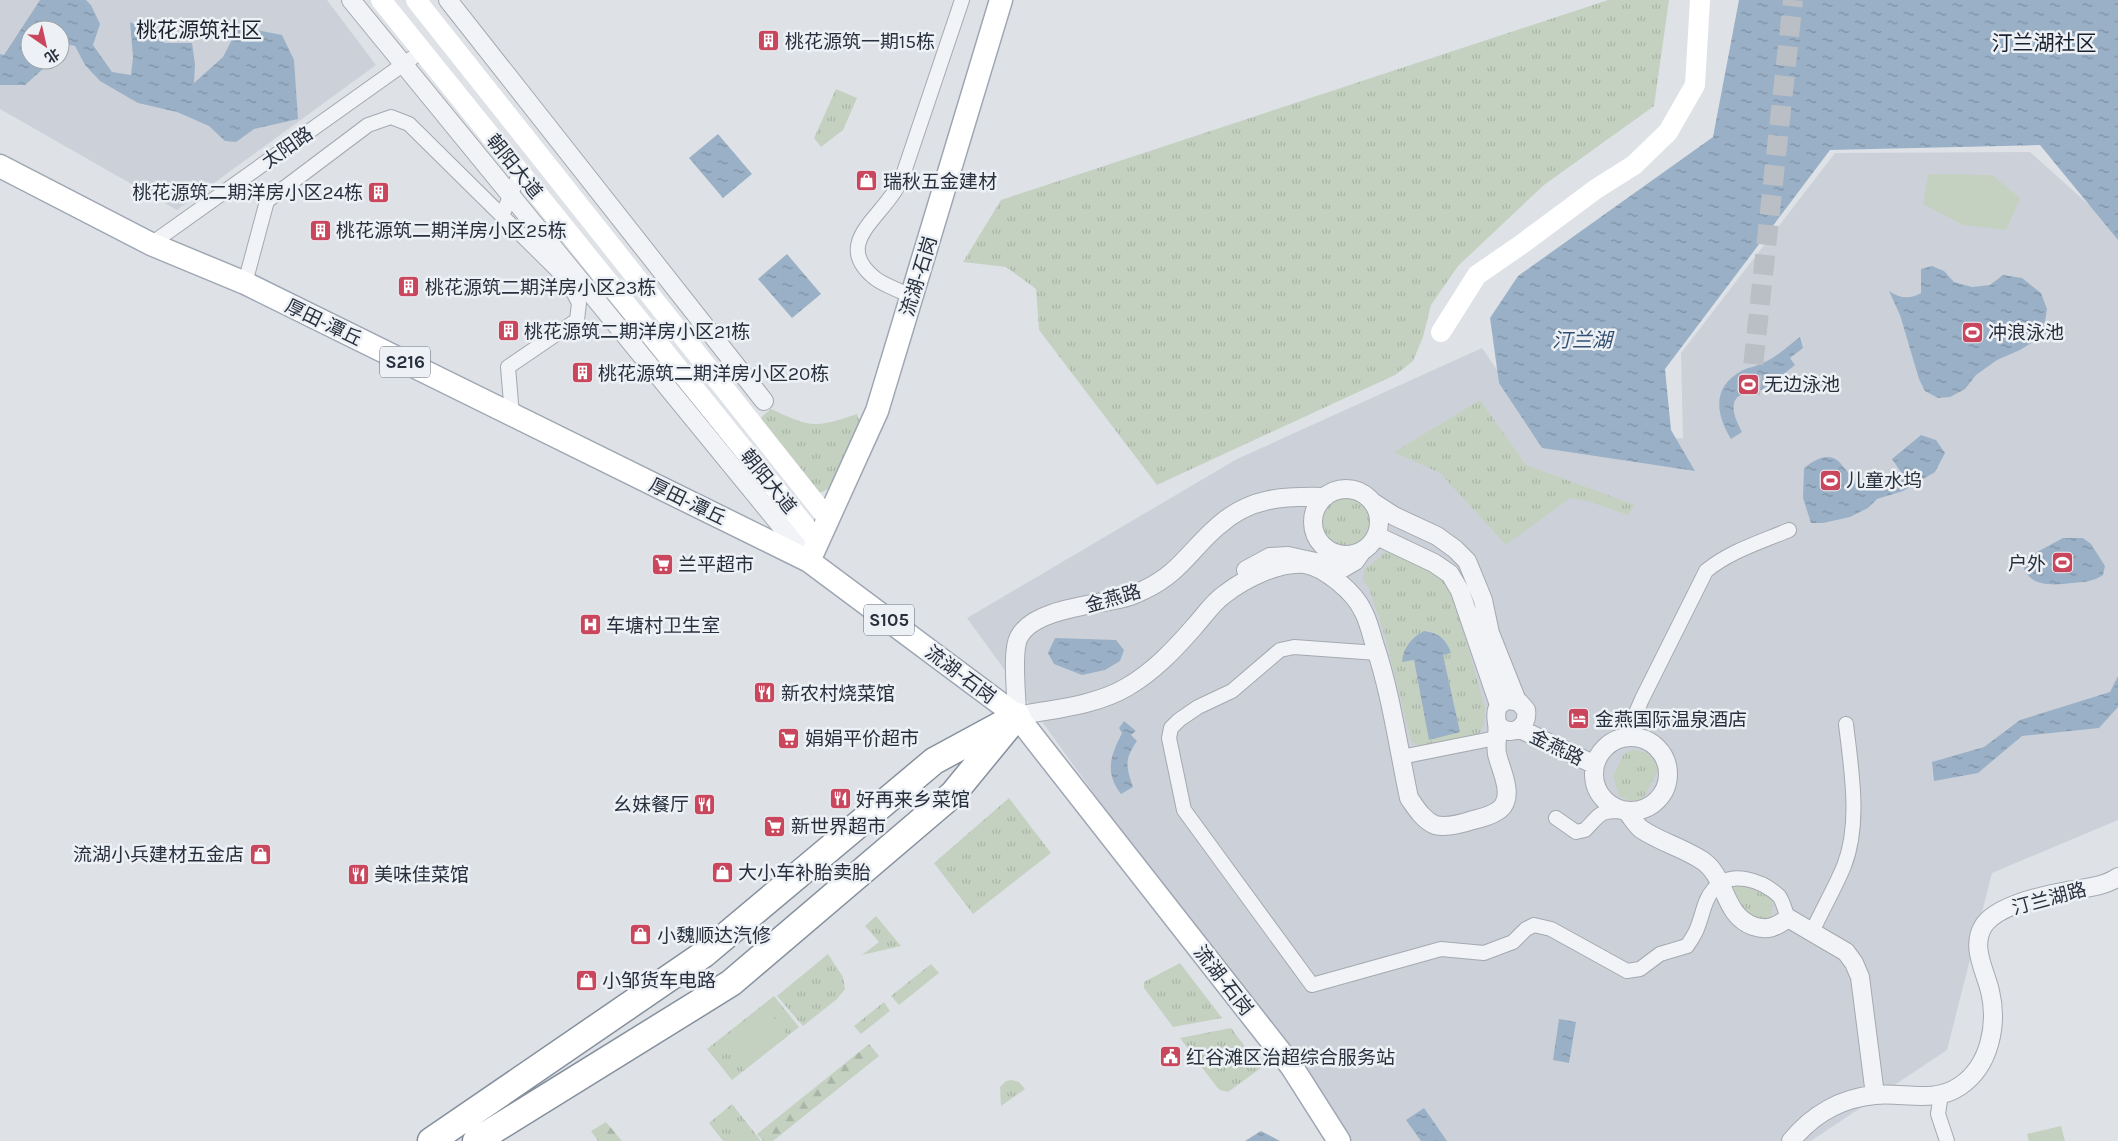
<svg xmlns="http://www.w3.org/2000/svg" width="2118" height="1141" font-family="Karla,'Noto Sans SC',sans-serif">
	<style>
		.built { fill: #ccd1d9; fill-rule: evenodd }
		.grass { fill: url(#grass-tufts) }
		.forest { fill: url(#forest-firs) }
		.pitch { fill: #c4d1c0 }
		.water { fill: url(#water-ripples) }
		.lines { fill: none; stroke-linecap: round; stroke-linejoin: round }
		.secondary-tunnel { stroke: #babec5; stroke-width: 20; stroke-dasharray: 20 10; stroke-linecap: butt }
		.minor-casing { stroke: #a4a9b1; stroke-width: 16 }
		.tertiary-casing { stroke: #a4a9b1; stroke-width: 20 }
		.primary-casing { stroke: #9ea6b3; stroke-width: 25 }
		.motorway-casing { stroke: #86909d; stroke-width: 29 }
		.minor { stroke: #f1f3f6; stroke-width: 14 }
		.tertiary { stroke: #f1f3f6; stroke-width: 18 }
		.secondary { stroke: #fff; stroke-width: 20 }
		.primary { stroke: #fff; stroke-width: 22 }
		.motorway { stroke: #fff; stroke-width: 26 }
		.labels { text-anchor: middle; stroke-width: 5; stroke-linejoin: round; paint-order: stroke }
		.shield { fill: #edf1f5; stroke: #636a75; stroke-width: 1 }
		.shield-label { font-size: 18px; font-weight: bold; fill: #28303e }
		.poi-label { font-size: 19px; fill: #28303e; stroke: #edf1f5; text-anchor: start }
		.street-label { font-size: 19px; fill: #28303e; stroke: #edf1f5 }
		.water-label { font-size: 20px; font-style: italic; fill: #334f70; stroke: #edf1f5 }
		.quarter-label { font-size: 21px; fill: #1a212e; stroke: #edf1f5 }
	</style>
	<defs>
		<pattern id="grass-tufts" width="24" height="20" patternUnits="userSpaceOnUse" patternTransform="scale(1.25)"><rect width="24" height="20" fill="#c4d1c0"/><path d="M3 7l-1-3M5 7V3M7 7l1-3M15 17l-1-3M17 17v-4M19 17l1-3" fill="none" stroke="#a8b4a6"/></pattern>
		<pattern id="forest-firs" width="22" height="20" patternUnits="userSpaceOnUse" patternTransform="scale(1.25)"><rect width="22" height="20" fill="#c4d1c0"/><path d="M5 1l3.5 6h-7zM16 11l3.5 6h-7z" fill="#a8b4a6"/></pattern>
		<pattern id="water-ripples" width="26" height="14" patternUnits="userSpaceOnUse" patternTransform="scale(1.25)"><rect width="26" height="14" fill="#9ab0c6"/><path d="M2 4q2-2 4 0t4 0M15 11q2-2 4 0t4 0" fill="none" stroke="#7e90a2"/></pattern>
	</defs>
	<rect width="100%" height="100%" fill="#dee2e7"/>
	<!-- built -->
	<path class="built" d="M0,0H327L376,65L177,210L0,109ZM30,30H60V60H30Z
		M2030,152L2118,231V820L1992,873L1947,1050L1811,1141H1345L967,618L1237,459L1482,348L1550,447L1683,438L1681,353L1835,153Z"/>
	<!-- grass -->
	<path class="grass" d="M1608,0H1669L1654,106L1544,185L1458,266L1431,305L1423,337L1413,361L1395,375L1157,485L1039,330L1036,289L1006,267L963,262L1001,200Z
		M836,89L857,98L843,130L821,147L814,138Z
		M1480,400L1526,465L1635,505L1628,515L1591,502L1570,498L1506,545L1440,473L1394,452Z
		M771,409C812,428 815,428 857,414L860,423L836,485L818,494L758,420Z
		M1321 522a27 27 0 1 1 54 0a27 27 0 1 1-54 0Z
		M1389,549H1397L1444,579L1454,598L1485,708L1484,724L1478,736L1418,746L1411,741L1386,640L1369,588L1363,581L1364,570Z
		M1633,750C1646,751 1652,756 1662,764L1639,805L1619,796L1613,776L1624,753Z
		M1009,798L1051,853L973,914L934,863Z
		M1745,884L1773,900L1771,918C1748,924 1739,909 1730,891L1736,885Z
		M876,916L901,946L862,955L879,942L865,926Z
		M828,954L843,977L845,989L837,999L803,1026L777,996Z
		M1180,963L1222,1018L1173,1027L1144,988V982Z
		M931,964L939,973L899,1005L891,996Z
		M774,996L799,1027L732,1080L707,1049Z
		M884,1002L890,1011L861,1034L854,1026Z
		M1231,1028L1261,1068L1228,1092L1220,1090L1216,1086L1180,1038Z
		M1012,1080L1019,1082L1025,1089L1001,1106L1000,1087L1006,1081Z
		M732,1104L761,1141H723L709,1123Z"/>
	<!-- forest -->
	<path class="forest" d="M869,1044L879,1056L773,1141H763L757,1134Z
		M606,1122L622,1141H598L591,1131Z"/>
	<!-- pitch -->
	<path class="pitch" d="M1928,174L1992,175L2020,198L2006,230L1963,225L1923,204Z
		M765,1007L788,1036L744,1070L721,1042Z
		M2061,1126L2065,1141H2029L2027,1134Z"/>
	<!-- water -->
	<path class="water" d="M40,0H86L91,5L100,24L93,45L112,72L131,75L133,57L130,22L142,28L165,43H192L195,64L194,83L223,57L238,28L252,29L282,35L294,60L298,119L254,129L236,142L225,141L209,126L177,112L138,103L100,81L85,65L75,46L60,43V30H30V60H46L44,68L25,85H0V54L4,55Z
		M1739,0H2118V240L2040,145L1830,150L1665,369L1671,430L1695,471L1542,448L1499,383L1490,318L1518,276L1713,137Z
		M718,134L752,174L723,198L689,158Z
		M787,254L821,294L792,318L758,279Z
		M1932,266L1944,271L1954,282L1972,287L1990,285L2003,275L2022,278L2041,293L2047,309L2044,327L2033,342L2020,350L1997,360L1976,375L1965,389L1950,397L1938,398L1925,391L1919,379L1900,315L1889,291C1900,298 1909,300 1921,293V269Z
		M1800,337L1803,348L1790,358L1795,365C1785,373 1774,383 1763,389C1757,392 1749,391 1743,394C1726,400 1736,421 1742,432L1731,439C1715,413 1712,386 1743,370C1750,367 1758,366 1765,362C1778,356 1789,345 1800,337Z
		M1921,435L1936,440L1945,453L1935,472L1903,491L1877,499L1868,508L1850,517L1823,523H1811L1803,498L1804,468C1811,463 1818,457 1828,457C1839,457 1842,467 1849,473C1867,490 1884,492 1905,478L1892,459Z
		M2063,538H2083L2091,544L2105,566L2103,575C2093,582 2083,582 2072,583C2050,586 2025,587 2022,560Z
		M1424,631C1439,633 1446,639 1451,653L1443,655L1460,732L1429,740L1414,660L1402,662C1403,648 1411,638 1424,631Z
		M1055,638L1116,640L1124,650L1120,661L1105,670L1082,675L1054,664L1048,653Z
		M2118,676V707L2099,728L2022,736L1978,773L1934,781L1932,762L1984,747L2020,720L2110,692Z
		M1124,721L1136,731L1131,735L1137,741C1124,760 1126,766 1133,787L1121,794C1104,772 1111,755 1122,733L1119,728Z
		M1559,1019L1576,1022L1569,1063L1553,1060Z
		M1424,1108L1447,1141H1421L1406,1120Z
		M1261,1131L1280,1141H1245Z"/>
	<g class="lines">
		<!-- secondary-tunnel -->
		<path class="secondary-tunnel" d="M1750,394L1793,0"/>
		<defs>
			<path id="minor" d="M502,216L520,172
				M151,244L422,51
				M245,283L267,201L368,125L391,117L409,124L566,279L579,303L577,320L508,367L512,415
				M912,296C900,291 886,286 876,279C835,247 873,223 892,195C896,190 899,184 902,178L962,0
				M1377,653L1294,647L1280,650L1232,691L1198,707L1179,720L1171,728L1169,738L1184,810L1312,985L1441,949L1484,953L1513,942L1526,929L1534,925L1551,929L1627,971L1640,969L1660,954L1687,946C1691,940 1696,933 1698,926C1703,914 1704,900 1713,890C1730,869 1762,880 1779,896C1783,901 1785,911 1788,918
				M1625,738L1642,699L1706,571C1730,551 1761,542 1789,530
				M1401,757L1496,738
				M1556,818L1576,832L1585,830C1603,811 1599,811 1626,811
				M1812,932C1822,910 1835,888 1844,866C1861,823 1851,768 1846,724
				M1941,1094L1938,1114L1947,1141"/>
			<path id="tertiary" d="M351,0L808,559
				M448,0L764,401
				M1313 522a33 33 0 1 1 66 0a33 33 0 1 1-66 0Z
				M1374,503L1394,516L1437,536L1455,549L1467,561L1483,600L1490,633L1517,701
				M1377,536L1434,563L1450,574L1460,591L1499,705
				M1246,570L1270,557L1288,556L1343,568L1355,561L1362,551
				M1017,716C1053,709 1095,706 1127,687C1153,672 1174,650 1194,627C1204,616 1213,602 1225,594C1244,579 1280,561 1305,564C1325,567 1355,593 1363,611C1368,620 1371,632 1374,643C1391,693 1398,746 1409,798C1416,808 1423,820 1435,825C1447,828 1461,824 1473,820C1482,818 1497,814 1503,806C1513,792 1500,768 1497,754C1495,743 1499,733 1497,723C1495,711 1496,704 1509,700L1519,702L1526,710C1529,728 1510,739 1497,724
				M1017,716C1017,698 1011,651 1019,637C1033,609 1095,605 1123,598C1130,597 1137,593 1144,590C1179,574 1191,549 1218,526C1250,497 1284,496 1325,497
				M1520,729L1595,765
				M1594 774a37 37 0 1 1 74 0a37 37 0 1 1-74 0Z
				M1626,811C1631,816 1635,824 1641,829C1660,842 1684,848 1703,861C1727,878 1723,915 1753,926C1768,931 1776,927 1788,918L1846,952L1854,963L1860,977L1875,1095
				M1791,1141C1812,1115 1841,1098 1875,1095C1903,1092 1934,1104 1960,1086C1990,1066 1998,1024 1990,991C1985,970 1970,946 1984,925C1998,905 2045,895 2067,891C2084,888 2104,887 2118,877"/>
			<path id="primary" d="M1001,0L877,411L809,561L1017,716L1292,1067L1339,1141
				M0,166L151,244L245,283L809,561"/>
			<path id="motorway" d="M431,1141L704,954L934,761L1017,716L953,794L731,983L476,1141"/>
		</defs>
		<!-- minor casing -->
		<use href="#minor" class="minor-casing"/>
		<!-- tertiary casing -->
		<use href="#tertiary" class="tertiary-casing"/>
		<!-- primary casing -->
		<use href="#primary" class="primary-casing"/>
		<!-- motorway casing -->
		<use href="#motorway" class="motorway-casing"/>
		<!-- minor -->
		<use href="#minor" class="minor"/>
		<!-- tertiary -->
		<use href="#tertiary" class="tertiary"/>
		<!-- secondary -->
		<path class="secondary" d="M381,0L818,542
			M416,0L828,519
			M1441,332L1477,275L1522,244L1596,189L1634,165L1668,132L1695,85L1700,0"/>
		<!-- primary -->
		<use href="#primary" class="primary"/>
		<!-- motorway -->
		<use href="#motorway" class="motorway"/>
	</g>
	<!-- icons -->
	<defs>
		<symbol id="building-square" viewBox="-11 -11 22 22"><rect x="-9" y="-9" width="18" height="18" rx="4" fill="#c9465c" stroke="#edf1f5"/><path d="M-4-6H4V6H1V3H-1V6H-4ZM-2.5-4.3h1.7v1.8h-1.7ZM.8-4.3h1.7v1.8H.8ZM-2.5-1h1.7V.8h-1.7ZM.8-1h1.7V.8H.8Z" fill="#fff"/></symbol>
		<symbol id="shop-square" viewBox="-11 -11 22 22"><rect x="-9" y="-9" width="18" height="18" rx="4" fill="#c9465c" stroke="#edf1f5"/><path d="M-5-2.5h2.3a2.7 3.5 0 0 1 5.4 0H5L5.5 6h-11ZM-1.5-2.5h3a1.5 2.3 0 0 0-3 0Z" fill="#fff"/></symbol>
		<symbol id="stadium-square" viewBox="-11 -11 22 22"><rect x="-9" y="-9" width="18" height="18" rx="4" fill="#c9465c" stroke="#edf1f5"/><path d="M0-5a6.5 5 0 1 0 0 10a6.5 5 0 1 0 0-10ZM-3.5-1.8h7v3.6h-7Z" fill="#fff"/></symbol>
		<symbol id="supermarket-square" viewBox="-11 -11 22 22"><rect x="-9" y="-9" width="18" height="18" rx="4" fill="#c9465c" stroke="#edf1f5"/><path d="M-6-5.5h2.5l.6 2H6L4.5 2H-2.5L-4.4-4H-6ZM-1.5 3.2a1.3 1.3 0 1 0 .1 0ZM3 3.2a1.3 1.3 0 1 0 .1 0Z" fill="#fff"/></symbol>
		<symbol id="hospital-square" viewBox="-11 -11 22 22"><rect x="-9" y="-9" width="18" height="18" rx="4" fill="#c9465c" stroke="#edf1f5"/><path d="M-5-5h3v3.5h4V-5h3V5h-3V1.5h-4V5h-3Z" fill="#fff"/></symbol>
		<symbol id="restaurant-square" viewBox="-11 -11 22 22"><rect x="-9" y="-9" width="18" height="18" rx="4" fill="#c9465c" stroke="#edf1f5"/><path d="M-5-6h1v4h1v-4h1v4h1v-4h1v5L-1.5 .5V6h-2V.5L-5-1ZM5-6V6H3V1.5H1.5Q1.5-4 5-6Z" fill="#fff"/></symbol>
		<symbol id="hotel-square" viewBox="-11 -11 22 22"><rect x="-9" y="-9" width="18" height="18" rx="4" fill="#c9465c" stroke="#edf1f5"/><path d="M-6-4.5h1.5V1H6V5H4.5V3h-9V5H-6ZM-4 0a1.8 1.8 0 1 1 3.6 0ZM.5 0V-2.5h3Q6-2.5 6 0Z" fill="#fff"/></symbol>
		<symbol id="civic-square" viewBox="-11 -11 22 22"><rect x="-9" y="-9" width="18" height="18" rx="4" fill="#c9465c" stroke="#edf1f5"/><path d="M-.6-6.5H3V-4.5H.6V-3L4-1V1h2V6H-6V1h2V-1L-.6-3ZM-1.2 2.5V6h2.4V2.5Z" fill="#fff"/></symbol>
	</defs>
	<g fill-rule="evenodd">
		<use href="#building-square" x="756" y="28" width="25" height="25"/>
		<use href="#shop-square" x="854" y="168" width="25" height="25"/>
		<use href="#building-square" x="366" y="180" width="25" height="25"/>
		<use href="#building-square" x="308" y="218" width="25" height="25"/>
		<use href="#building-square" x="396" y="274" width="25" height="25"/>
		<use href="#building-square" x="496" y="318" width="25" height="25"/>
		<use href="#stadium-square" x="1960" y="320" width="25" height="25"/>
		<use href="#building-square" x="570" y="360" width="25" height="25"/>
		<use href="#stadium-square" x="1736" y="372" width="25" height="25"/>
		<use href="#stadium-square" x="1818" y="468" width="25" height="25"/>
		<use href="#stadium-square" x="2050" y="550" width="25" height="25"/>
		<use href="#supermarket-square" x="650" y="552" width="25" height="25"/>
		<use href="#hospital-square" x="578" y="612" width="25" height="25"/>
		<use href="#restaurant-square" x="752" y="680" width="25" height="25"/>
		<use href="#hotel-square" x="1566" y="706" width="25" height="25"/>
		<use href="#supermarket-square" x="776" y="726" width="25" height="25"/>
		<use href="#restaurant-square" x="828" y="786" width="25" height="25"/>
		<use href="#restaurant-square" x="692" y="792" width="25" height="25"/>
		<use href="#supermarket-square" x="762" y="814" width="25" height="25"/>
		<use href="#shop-square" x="248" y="842" width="25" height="25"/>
		<use href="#shop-square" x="710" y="860" width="25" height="25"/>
		<use href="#restaurant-square" x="346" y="862" width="25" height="25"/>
		<use href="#shop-square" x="628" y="922" width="25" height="25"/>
		<use href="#shop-square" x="574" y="968" width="25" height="25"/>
		<use href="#civic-square" x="1158" y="1044" width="25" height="25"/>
	</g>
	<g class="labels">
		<!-- shield labels -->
		<g class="shield">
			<rect x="380" y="346.5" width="50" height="31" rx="4"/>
			<rect x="864" y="604.5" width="50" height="31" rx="4"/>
		</g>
		<g class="shield-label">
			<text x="405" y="368">S216</text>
			<text x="889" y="626">S105</text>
		</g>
		<!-- poi labels -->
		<g class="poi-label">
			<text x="785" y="48">桃花源筑一期15栋</text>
			<text x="883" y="188">瑞秋五金建材</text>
			<text x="363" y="199" text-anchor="end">桃花源筑二期洋房小区24栋</text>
			<text x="336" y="237">桃花源筑二期洋房小区25栋</text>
			<text x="425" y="294">桃花源筑二期洋房小区23栋</text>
			<text x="524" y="338">桃花源筑二期洋房小区21栋</text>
			<text x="1988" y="339">冲浪泳池</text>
			<text x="598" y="380">桃花源筑二期洋房小区20栋</text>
			<text x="1764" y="391">无边泳池</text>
			<text x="1846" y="487">儿童水坞</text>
			<text x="2046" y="570" text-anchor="end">户外</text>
			<text x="678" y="571">兰平超市</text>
			<text x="606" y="632">车塘村卫生室</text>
			<text x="781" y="700">新农村烧菜馆</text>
			<text x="1595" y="726">金燕国际温泉酒店</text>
			<text x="805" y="745">娟娟平价超市</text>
			<text x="856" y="806">好再来乡菜馆</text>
			<text x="689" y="811" text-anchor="end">幺妹餐厅</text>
			<text x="791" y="833">新世界超市</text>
			<text x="244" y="861" text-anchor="end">流湖小兵建材五金店</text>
			<text x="738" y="879">大小车补胎卖胎</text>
			<text x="374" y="881">美味佳菜馆</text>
			<text x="657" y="942">小魏顺达汽修</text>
			<text x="602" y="987">小邹货车电路</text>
			<text x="1186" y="1064">红谷滩区治超综合服务站</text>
		</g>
		<!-- street labels -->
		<g class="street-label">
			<text transform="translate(287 147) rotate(-35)" y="7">太阳路</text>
			<text transform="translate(515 166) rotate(51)" y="7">朝阳大道</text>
			<text transform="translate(918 276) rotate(-73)" y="7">流湖-石岗</text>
			<text transform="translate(324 322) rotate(26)" y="7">厚田-潭丘</text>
			<text transform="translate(769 481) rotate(51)" y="7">朝阳大道</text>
			<text transform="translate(688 501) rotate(26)" y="7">厚田-潭丘</text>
			<text transform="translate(1113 598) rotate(-16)" y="7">金燕路</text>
			<text transform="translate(961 674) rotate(37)" y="7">流湖-石岗</text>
			<text transform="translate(1557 747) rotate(26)" y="7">金燕路</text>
			<text transform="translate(2049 898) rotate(-15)" y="7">汀兰湖路</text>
			<text transform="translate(1224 980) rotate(52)" y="7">流湖-石岗</text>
		</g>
		<!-- water labels -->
		<g class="water-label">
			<text x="1582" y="347">汀兰湖</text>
		</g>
		<!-- quarter labels -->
		<g class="quarter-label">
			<text x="199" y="37">桃花源筑社区</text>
			<text x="2044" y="50">汀兰湖社区</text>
		</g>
	</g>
	<!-- north arrow -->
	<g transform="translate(45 45) rotate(146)"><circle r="24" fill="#edf1f5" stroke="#9ea4ac"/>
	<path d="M0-4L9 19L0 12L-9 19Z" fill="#c9465c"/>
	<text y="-8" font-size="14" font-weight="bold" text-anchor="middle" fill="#28303e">北</text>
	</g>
</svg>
